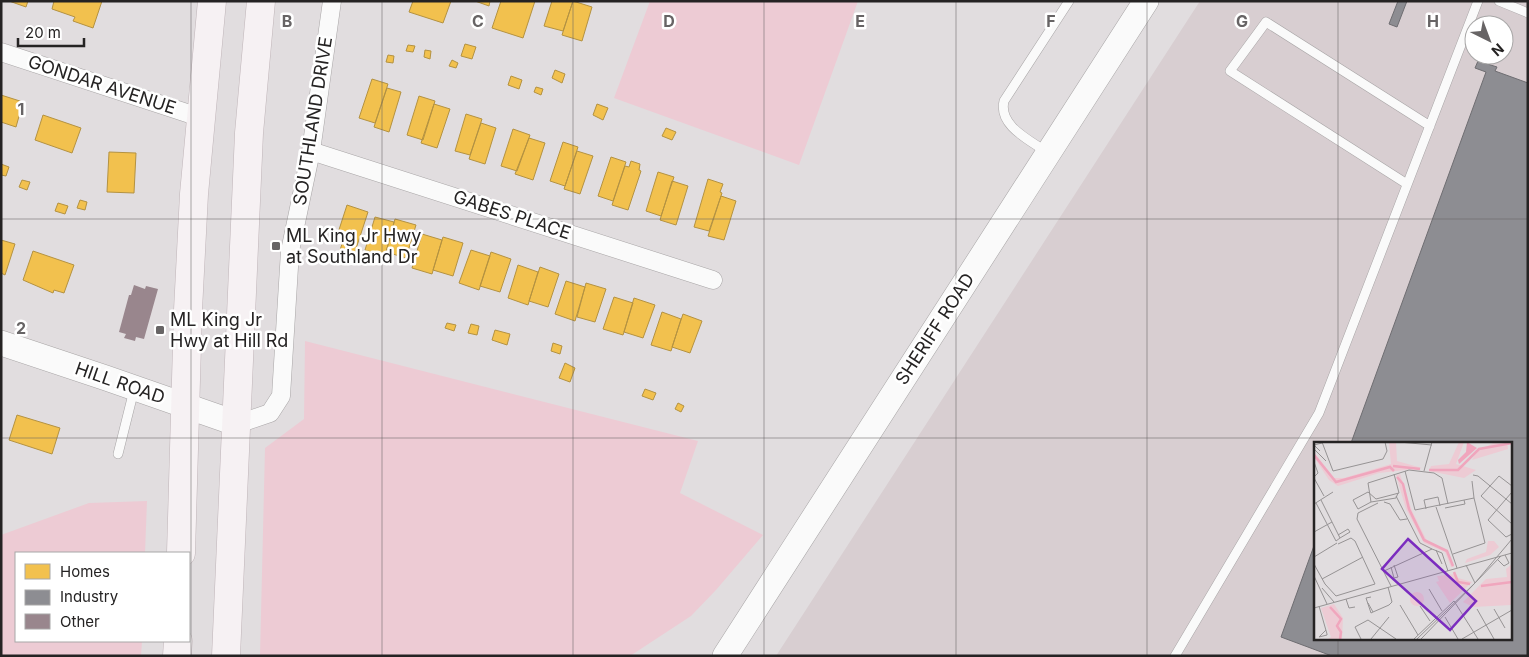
<svg xmlns="http://www.w3.org/2000/svg" width="1529" height="657" font-family="Inter,sans-serif">
	<style>
		.built { fill: #d8ced1; fill-rule: evenodd }
		.green { fill: #edcbd4 }
		.homes { fill: #f2c14e; stroke: #b49241 }
		.industry { fill: #8d8d92; stroke: #6e6d71 }
		.building { fill: #99868d }
		.lines { fill: none; stroke-linecap: round; stroke-linejoin: round }
		.lane-casing { stroke: #a8a5a6; stroke-width: 10 }
		.street-casing { stroke: #a8a5a6; stroke-width: 19 }
		.secondary-casing { stroke: #a8a5a6; stroke-width: 26 }
		.primary-casing { stroke: #bfb4b8; stroke-width: 29 }
		.lane { stroke: #fafafa; stroke-width: 9 }
		.street { stroke: #fafafa; stroke-width: 18 }
		.secondary { stroke: #fafafa; stroke-width: 25 }
		.primary { stroke: #f6f1f3; stroke-width: 28 }
		.grid { fill: none; stroke: #676465; stroke-width: 1; stroke-opacity: 0.55 }
		.poi-dot { fill: #676465; stroke: #fff; stroke-width: 2 }
		.labels { text-anchor: middle; stroke-width: 5; stroke-linejoin: round; paint-order: stroke }
		.street-label { font-size: 18px; fill: #252323; stroke: #fff }
		.poi-label { font-size: 18px; fill: #252323; stroke: #fff; text-anchor: start }
		.inset-river { fill: none; stroke: #f0a6bd; stroke-width: 2.5 }
		.inset-road { fill: none; stroke: #969394; stroke-width: 1 }
		.view { fill: #7b2cbf; fill-opacity: 0.15; stroke: #7b2cbf; stroke-width: 2.5 }
		.inset-edge { fill: none; stroke: #252323; stroke-width: 2.5 }
		.grid-label { font-size: 16px; text-anchor: middle; font-weight: bold; fill: #676465; stroke: #fff; stroke-width: 5; stroke-linejoin: round; paint-order: stroke }
	</style>
	<rect width="100%" height="100%" fill="#e1dddf"/>
	<!-- built -->
	<path class="built" d="M1200,1H1528V656H776ZM1474,25H1504V55H1474ZM1315,443H1510V638H1315Z"/>
	<!-- green -->
	<path class="green" d="M650,1H858L799,165L614,98Z
		M305,341L698,441L680,493L763,535L716,590L691,616L630,656H260L265,448L304,419Z
		M147,501L145,553H16V641H142L141,656H1V535L89,503Z"/>
	<!-- homes -->
	<path class="homes" d="M9,1H28L26,7Z
		M54,1H102L93,28L73,21L75,17L52,9Z
		M413,1H451L443,23L409,12Z
		M475,1H490L489,6Z
		M501,1H535L523,38L492,28Z
		M552,1H573L563,31L544,26Z
		M573,1L592,7L582,41L562,35Z
		M465,44L476,47L472,59L461,56Z
		M408,45L415,46L413,52L406,51Z
		M425,50L431,51L430,59L424,57Z
		M388,55L394,56L393,63L386,62Z
		M452,60L458,63L456,68L449,66Z
		M555,70L565,74L562,83L552,78Z
		M511,76L522,80L519,89L508,85Z
		M372,79L388,84L375,123L359,118Z
		M536,87L543,89L541,95L534,92Z
		M387,88L401,92L389,132L374,127Z
		M1,95L23,102L16,127L1,122Z
		M419,96L435,101L423,140L407,135Z
		M434,104L450,109L437,148L421,143Z
		M597,104L608,108L603,120L593,115Z
		M466,114L482,119L470,155L455,151Z
		M43,115L81,128L72,153L35,140Z
		M481,123L496,128L485,164L469,159Z
		M666,128L676,132L672,140L662,136Z
		M513,129L530,135L517,171L501,166Z
		M529,138L545,143L533,180L515,174Z
		M563,142L578,147L565,186L550,181Z
		M577,151L593,156L580,194L564,189Z
		M109,152L136,153L134,193L107,192Z
		M611,157L626,162L613,201L598,196Z
		M631,161L640,164L639,170L641,171L628,210L612,205L625,166L629,167Z
		M1,164L9,167L6,176L1,175Z
		M658,172L674,177L661,216L646,211Z
		M708,179L723,184L720,192L722,193L709,231L694,227Z
		M22,180L30,182L27,190L19,187Z
		M672,181L688,186L676,225L660,220Z
		M721,196L736,201L724,240L708,236Z
		M80,200L87,202L85,210L77,208Z
		M58,203L68,206L65,214L55,211Z
		M347,205L368,212L352,261L338,256L343,241L336,239Z
		M375,217L394,222L385,256L365,250Z
		M395,219L416,225L406,258L386,252Z
		M422,234L442,240L432,274L412,268Z
		M443,237L463,243L453,276L433,270Z
		M1,240L15,244L5,275L1,273Z
		M471,250L490,256L479,290L459,283Z
		M33,251L74,265L64,293L54,290L53,293L23,280Z
		M491,252L511,259L500,292L480,286Z
		M518,265L538,272L528,305L508,298Z
		M540,267L559,274L548,307L529,301Z
		M566,281L585,287L575,321L555,314Z
		M586,283L606,289L595,322L577,317Z
		M614,297L633,303L623,335L603,329Z
		M634,298L655,305L643,338L624,332Z
		M662,312L681,319L671,351L651,345Z
		M683,314L702,321L690,353L672,347Z
		M447,323L456,325L454,331L445,328Z
		M471,324L479,326L477,335L468,333Z
		M495,330L510,334L507,345L492,340Z
		M553,343L562,346L560,354L551,351Z
		M565,363L575,368L570,382L559,378Z
		M645,389L656,393L653,400L642,396Z
		M678,403L684,406L681,412L675,409Z
		M17,415L60,428L52,454L9,440Z"/>
	<!-- industry -->
	<path class="industry" d="M1398,1H1407L1397,27L1389,24Z
		M1478,61L1497,67L1495,71L1528,83V656H1332L1281,637L1315,543V638H1510V443H1351L1486,72L1475,68Z"/>
	<!-- building -->
	<path class="building" d="M134,285L145,289L146,286L158,289L144,339L136,337L135,341L124,338L126,334L119,332L129,295H131Z"/>
	<g class="lines">
		<defs>
			<path id="lane" d="M1499,1L1528,13
				M1048,153C1030,140 998,126 1004,101L1069,1
				M1407,184L1230,71L1266,22L1430,126
				M118,454L134,390
				M1175,656L1319,413L1478,1"/>
			<path id="street" d="M1,52L202,118
				M311,151L713,280
				M238,424L270,413L281,396L290,251L311,151L332,1"/>
			<path id="secondary" d="M1,343L106,378L238,424
				M725,656L1146,1"/>
			<path id="primary" d="M181,553L188,310L194,194L212,1
				M177,656L178,641
				M226,656L249,133L261,1"/>
		</defs>
		<!-- lane casing -->
		<use href="#lane" class="lane-casing"/>
		<!-- street casing -->
		<use href="#street" class="street-casing"/>
		<!-- secondary casing -->
		<use href="#secondary" class="secondary-casing"/>
		<!-- primary casing -->
		<use href="#primary" class="primary-casing"/>
		<!-- lane -->
		<use href="#lane" class="lane"/>
		<!-- street -->
		<use href="#street" class="street"/>
		<!-- secondary -->
		<use href="#secondary" class="secondary"/>
		<!-- primary -->
		<use href="#primary" class="primary"/>
	</g>
	<!-- grid -->
	<path class="grid" d="M191,1V656M382,1V656M573,1V656M764,1V656M956,1V656M1147,1V656M1338,1V443M1,219H1528M1,438H1528M1338,638V656"/>
	<!-- markers -->
	<g class="poi-dot">
		<rect x="271" y="241" width="10" height="10" rx="2.5"/>
		<rect x="155" y="325" width="10" height="10" rx="2.5"/>
	</g>
	<g class="labels">
		<!-- street labels -->
		<g class="street-label">
			<text transform="translate(102 85) rotate(18)" y="6">GONDAR AVENUE</text>
			<text transform="translate(313 121) rotate(-81)" y="6">SOUTHLAND DRIVE</text>
			<text transform="translate(512 215) rotate(18)" y="6">GABES PLACE</text>
			<text transform="translate(935 329) rotate(-57)" y="6">SHERIFF ROAD</text>
			<text transform="translate(120 383) rotate(19)" y="6">HILL ROAD</text>
		</g>
		<!-- poi labels -->
		<g class="poi-label">
			<text x="286" y="242">ML King Jr Hwy<tspan x="286" dy="21">at Southland Dr</tspan></text>
			<text x="170" y="326">ML King Jr<tspan x="170" dy="21">Hwy at Hill Rd</tspan></text>
		</g>
	</g>
	<!-- overview -->
	<g transform="translate(1314 442)">
		<rect width="198" height="198" fill="#e1dddf"/>
		<path d="M75,0H82L83,19L108,26L65,31L24,44L15,38L0,15V10L20,36H30L77,22ZM145,0H150L142,22L162,28L150,36L115,29L117,24L135,22ZM181,0H193L194,7L158,18L162,10ZM86,32L98,69L113,99L133,108L140,125H137L131,110L110,101L92,67L82,33ZM174,99H180L185,105L176,113L151,121L153,117L172,110ZM197,123V163L159,165L149,160L172,137L193,135L192,127ZM142,132L144,136L158,140L136,161L122,140L125,139L123,134ZM96 157a7 7 0 1 1 14 0a7 7 0 1 1-14 0ZM20,162L29,176L28,197H14L17,195L7,166Z" fill="#edcbd4"/>
		<path d="M153,0L163,6L145,22L144,18L152,10Z" fill="#f0a6bd"/>
		<path class="inset-river" d="M0,13L22,40L76,25L80,29M79,24L106,27M115,28H144L165,7L198,1M83,35L89,42L95,67L110,98L133,109L139,124M140,130L144,140L156,142M167,144L198,140M16,165L27,177L23,184L27,190L26,197"/>
		<path class="inset-road" d="M8,0L19,29L69,17L73,9L71,0M85,0L118,3M0,7L12,19M6,9L0,3L8,1M0,20L4,31L0,35M91,29L101,68L160,56L171,101L139,112M110,29L118,0M159,33L164,34L198,62M0,36L10,54M158,39L160,56M198,44L185,34L167,54L198,82M198,50L174,78L192,95L198,92M84,51L82,56L57,60L54,41L95,28L120,31L128,36L134,62M82,54L106,101L118,107M7,58L18,80M57,60L44,67L39,58L54,50L62,57L85,51L80,32M70,60L76,62L86,78L93,77M2,61L22,99L26,96M64,61L44,71L43,77L77,144M0,62L19,50M122,65L143,126M131,66L151,62L150,58M112,67L110,58L124,55L126,64M0,90L18,80L26,96L36,90L34,87L24,93M122,108L128,122M0,115L23,101M184,118L190,124L195,121L191,113M0,122L11,142L22,154L61,142L41,99L37,96L24,102M152,123L161,141M77,125L80,136L84,135L80,123M70,129L118,107L128,111L134,129M0,134L13,162M8,137L49,115M8,146L20,160M115,147L128,169M57,155L52,156L57,171L59,170M32,157L35,166L41,165M54,161L59,170L75,163L78,160L74,145M86,163L104,193M5,164L13,192V193L5,195L12,188M106,164L116,179M0,166L198,111M163,167L180,197M180,167L191,186M131,175L144,197M47,197L41,185L54,178L82,197M57,197L75,175M100,197L140,159L164,197M103,197L161,141L198,97M107,197L187,114M148,197L198,168"/>
		<path class="view" d="M94,97L162,159L136,188L68,127Z"/>
		<rect width="198" height="198" class="inset-edge"/>
	</g>
	<g class="grid-label">
		<text x="287" y="27">B</text>
		<text x="478" y="27">C</text>
		<text x="669" y="27">D</text>
		<text x="860" y="27">E</text>
		<text x="1051" y="27">F</text>
		<text x="1242" y="27">G</text>
		<text x="1433" y="27">H</text>
		<text x="21" y="115">1</text>
		<text x="21" y="334">2</text>
	</g>
	<!-- border -->
	<rect width="1529" height="657" fill="none" stroke="#252323" stroke-width="5"/>
	<!-- legend -->
	<rect x="15" y="552" width="175" height="90" fill="#ffffff" stroke="#a8a7a7"/>
	<rect x="25" y="564" width="25" height="15" fill="#f2c14e" stroke="#a8a7a7"/>
	<text x="60" y="577" font-size="15" fill="#252323">Homes</text>
	<rect x="25" y="590" width="25" height="15" fill="#8d8d92" stroke="#a8a7a7"/>
	<text x="60" y="602" font-size="15" fill="#252323">Industry</text>
	<rect x="25" y="614" width="25" height="15" fill="#99868d" stroke="#a8a7a7"/>
	<text x="60" y="627" font-size="15" fill="#252323">Other</text>
	<!-- north arrow -->
	<g transform="translate(1489 40) rotate(138)"><circle r="24" fill="#ffffff" stroke="#a8a7a7"/>
	<path d="M0-4L9 19L0 12L-9 19Z" fill="#676465"/>
	<text y="-8" font-size="14" font-weight="bold" text-anchor="middle" fill="#252323">N</text>
	</g>
	<!-- scale -->
	<path d="M18 38v8h66v-8" fill="none" stroke="#252323" stroke-width="2.5"/>
	<text x="25" y="38" font-size="15" fill="#252323" stroke="#ffffff" stroke-width="4" paint-order="stroke">20 m</text>
</svg>
